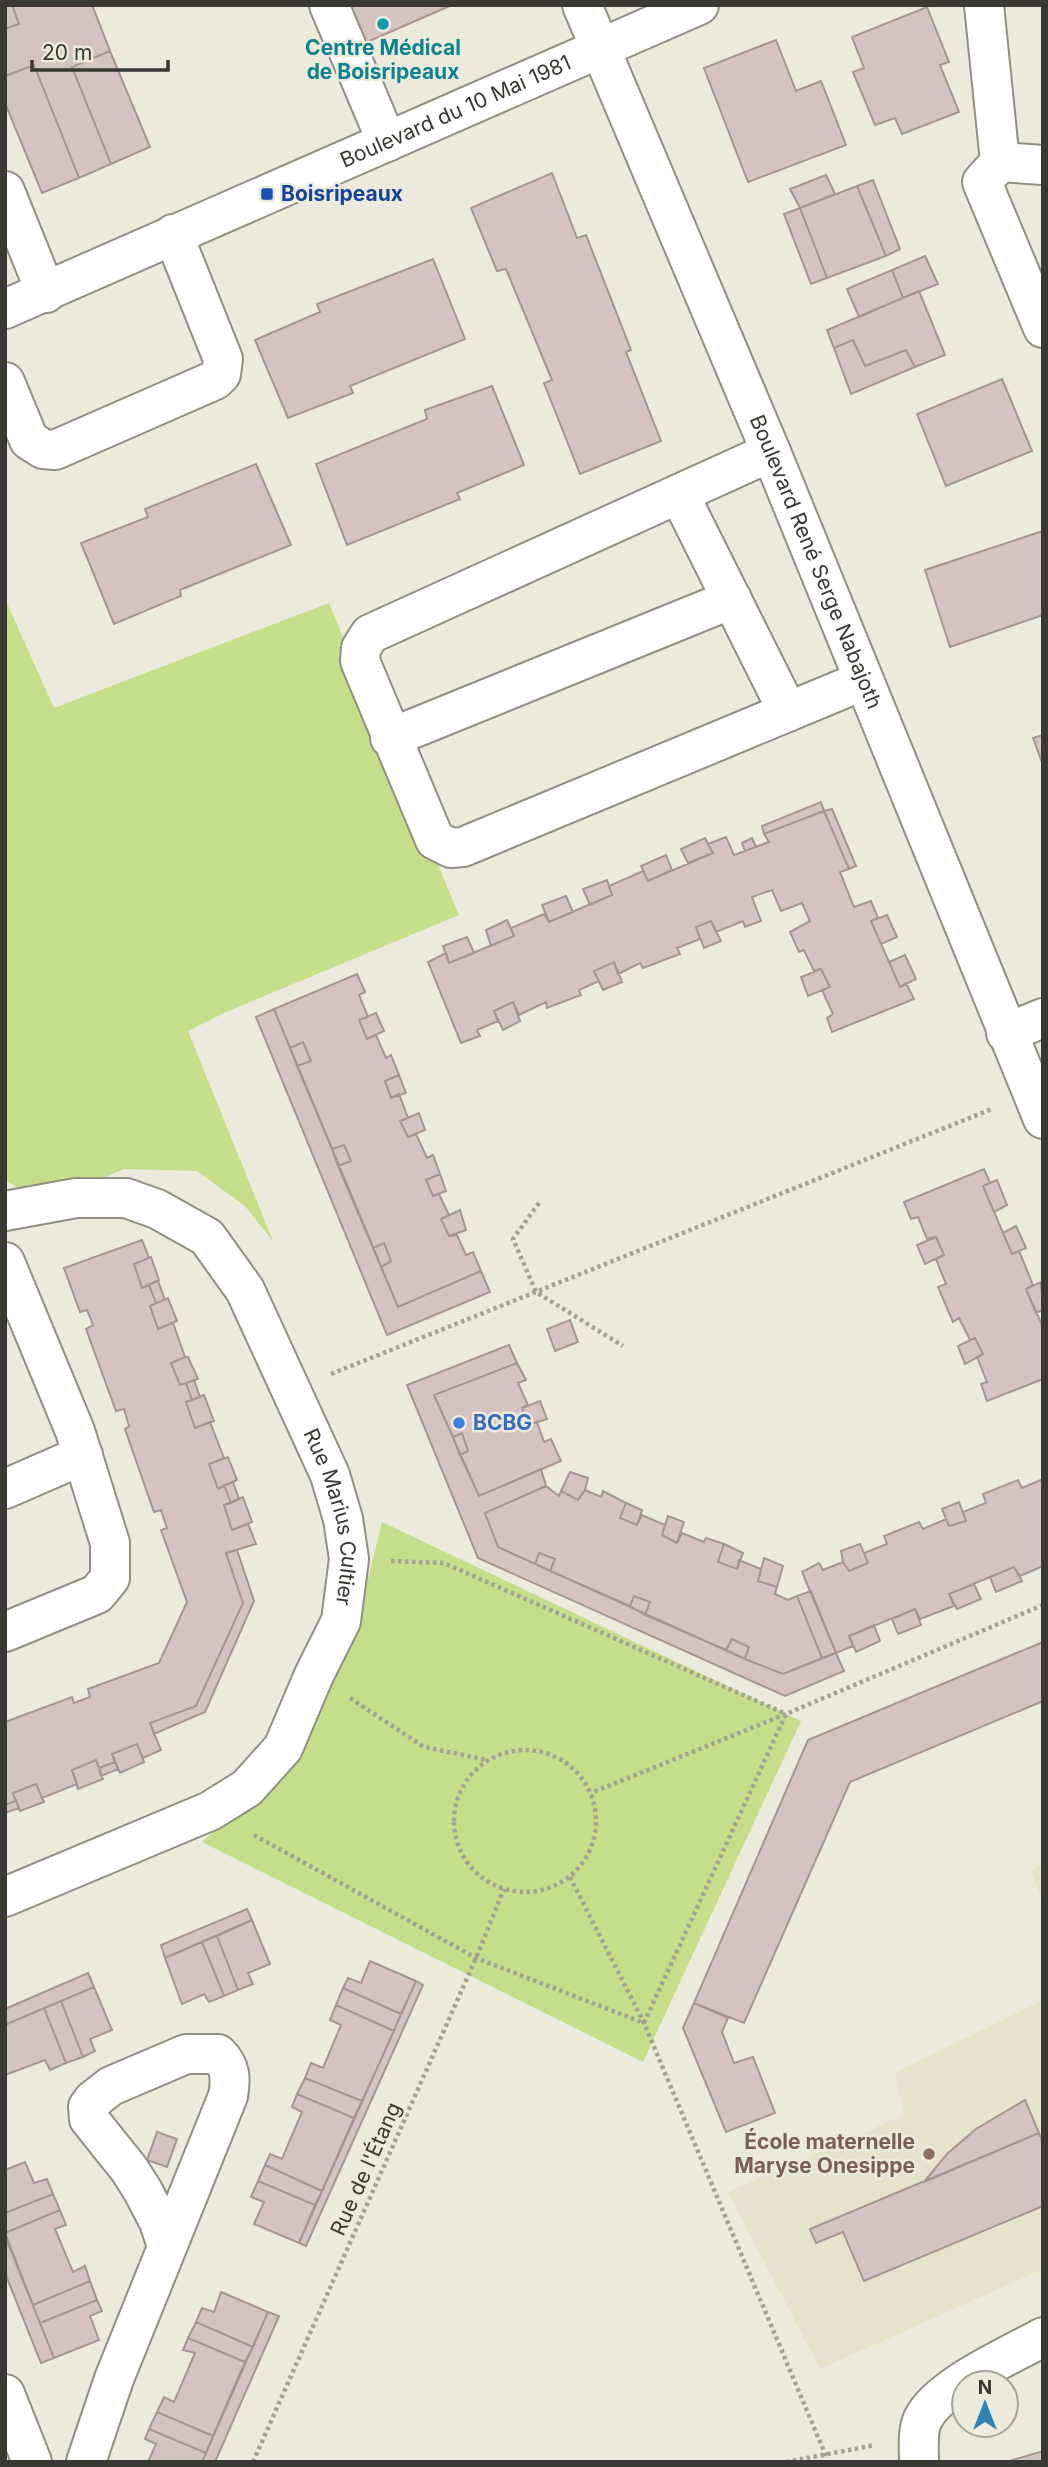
<svg xmlns="http://www.w3.org/2000/svg" width="1048" height="2467" font-family="Inter,sans-serif">
	<style>
		.built { fill: #e6e2cc }
		.park { fill: #c4de89 }
		.building { fill: #d4c3c1; stroke: #a59593; stroke-width: 2 }
		.lines { fill: none; stroke-linecap: round; stroke-linejoin: round }
		.minor-casing { stroke: #918f81; stroke-width: 42 }
		.path { stroke: #a4a297; stroke-width: 4.5; stroke-dasharray: 3.5 3.5; stroke-linecap: butt }
		.minor { stroke: #fff; stroke-width: 38 }
		.culture-dot { fill: #0f9aa8; stroke: #eceadc; stroke-width: 2.5 }
		.transit-dot { fill: #1a4fb4; stroke: #eceadc; stroke-width: 2.5 }
		.shop-dot { fill: #3f7fe0; stroke: #eceadc; stroke-width: 2.5 }
		.education-dot { fill: #8d6e63; stroke: #eceadc; stroke-width: 2.5 }
		.labels { text-anchor: middle; stroke-width: 5; stroke-linejoin: round; paint-order: stroke }
		.culture-label { font-size: 21px; font-weight: bold; fill: #0d838f; stroke: #eceadc }
		.street-label { font-size: 21px; fill: #393832; stroke: #eceadc }
		.transit-label { font-size: 21px; font-weight: bold; fill: #164399; stroke: #eceadc; text-anchor: start }
		.shop-label { font-size: 21px; font-weight: bold; fill: #366cbe; stroke: #eceadc; text-anchor: start }
		.education-label { font-size: 21px; font-weight: bold; fill: #785e54; stroke: #eceadc; text-anchor: end }
	</style>
	<rect width="100%" height="100%" fill="#eceadc"/>
	<!-- built -->
	<path class="built" d="M1043,1865V1905L1031,1870Z
		M1043,2000V2269L820,2369L728,2192L904,2115L895,2073Z"/>
	<!-- park -->
	<path class="park" d="M5,599L54,708L329,603L459,915L226,1012L188,1031L273,1241L245,1206L197,1171L124,1169L47,1202L5,1181Z
		M382,1522L801,1721L643,2062L202,1842L291,1764L358,1620Z"/>
	<!-- building -->
	<path class="building" d="M5,5H12L19,24L5,29Z
		M12,5H92L110,51L72,67L111,164L79,178L34,65L5,76V29L19,24Z
		M350,5H452L365,43Z
		M927,7L949,62L940,65L959,112L902,134L895,118L875,125L853,72L864,68L852,37Z
		M776,40L796,91L821,81L846,145L748,182L704,68Z
		M110,51L150,147L111,164L72,67Z
		M34,65L79,178L42,193L5,103V76Z
		M552,173L577,238L586,235L631,350L626,352L661,441L580,474L544,383L552,380L506,269L497,271L471,208Z
		M826,175L835,194L800,208L790,189Z
		M873,180L900,249L886,256L857,186Z
		M857,186L886,256L827,278L800,208Z
		M800,208L827,278L811,284L784,214Z
		M925,256L938,284L903,298L892,270Z
		M433,259L465,339L350,386L353,393L288,418L255,340L320,312L317,304Z
		M892,270L903,298L859,317L847,289Z
		M919,291L945,355L915,367L906,350L865,366L853,340L834,348L827,330Z
		M853,340L865,366L906,350L915,367L851,394L834,348Z
		M1002,379L1032,451L946,486L917,414Z
		M492,386L524,465L457,493L460,499L347,545L316,464L427,419L425,410Z
		M256,464L291,545L180,590L181,596L114,624L81,543L148,517L145,509Z
		M1043,531V615L950,647L925,570Z
		M1043,735V765L1033,738Z
		M821,802L824,811L764,834L762,826Z
		M832,809L856,866L849,869L824,811Z
		M824,811L849,869L840,872L854,907L871,901L878,918L871,921L889,962L900,987L906,983L914,999L832,1032L827,1018L833,1014L822,990L830,987L821,969L814,971L804,950L799,952L790,932L810,921L802,903L781,911L772,890L752,897L761,921L745,927L743,921L716,932L711,921L696,927L700,939L677,948L680,954L643,968L640,963L618,974L614,962L594,971L599,981L579,990L581,995L547,1008L546,1002L519,1015L513,1002L494,1011L498,1021L477,1030L480,1036L461,1043L428,962L446,953L449,963L514,936L511,928L544,914L549,922L612,895L609,886L643,871L648,881L713,853L708,844L726,837L734,855L769,842L764,834Z
		M705,838L713,853L688,863L681,849Z
		M752,838L756,847L745,851L742,843Z
		M666,855L672,870L648,881L641,866Z
		M607,880L612,895L590,905L583,889Z
		M566,896L573,912L549,922L542,905Z
		M887,915L897,937L881,944L871,921Z
		M507,920L514,936L491,946L486,930Z
		M711,921L721,941L704,948L696,927Z
		M467,937L474,953L449,963L443,946Z
		M905,955L916,979L900,987L889,962Z
		M614,962L622,982L603,990L594,971Z
		M821,969L830,987L808,996L801,977Z
		M357,974L365,992L359,995L368,1017L359,1020L367,1039L376,1035L386,1058L391,1055L399,1075L385,1081L391,1098L399,1094L408,1118L400,1121L408,1137L416,1134L427,1158L433,1155L440,1174L426,1180L433,1196L439,1194L449,1215L441,1219L449,1236L457,1235L466,1255L473,1252L481,1271L398,1307L381,1267L391,1261L384,1243L373,1248L338,1166L351,1161L344,1145L332,1149L297,1066L311,1061L303,1042L290,1048L274,1009Z
		M513,1002L520,1021L503,1030L494,1011Z
		M274,1009L398,1307L481,1271L490,1292L387,1335L256,1017Z
		M376,1013L384,1031L367,1039L359,1020Z
		M303,1042L311,1061L297,1066L290,1048Z
		M399,1075L406,1093L391,1098L385,1081Z
		M419,1113L425,1130L408,1137L400,1121Z
		M344,1145L351,1161L338,1166L332,1149Z
		M984,1169L990,1183L983,1186L1012,1254L1019,1251L1033,1285L1026,1289L1043,1327V1379L987,1401L981,1384L987,1382L977,1357L983,1354L975,1338L970,1340L959,1318L953,1322L938,1287L946,1284L936,1259L944,1255L936,1237L927,1239L918,1217L911,1219L904,1202Z
		M440,1174L446,1191L433,1196L426,1180Z
		M997,1180L1007,1205L994,1212L983,1186Z
		M460,1210L466,1230L449,1236L441,1219Z
		M1016,1226L1026,1248L1012,1254L1003,1233Z
		M936,1237L944,1255L925,1264L917,1245Z
		M142,1240L149,1258L134,1264L142,1288L149,1285L156,1303L150,1306L158,1329L173,1323L185,1357L171,1363L180,1385L186,1383L192,1400L186,1402L195,1428L210,1422L224,1458L209,1464L218,1489L224,1485L231,1503L224,1505L232,1530L248,1524L256,1544L226,1553L243,1603L196,1706L150,1723L161,1750L143,1758L137,1744L112,1754L115,1762L99,1768L96,1760L72,1770L77,1784L42,1798L36,1784L13,1793L16,1801L5,1805V1722L72,1697L74,1703L90,1697L88,1689L159,1663L187,1602L161,1530L167,1528L161,1510L154,1512L125,1429L129,1426L124,1409L116,1411L86,1329L93,1325L87,1310L80,1312L64,1268Z
		M384,1243L391,1261L381,1267L373,1248Z
		M151,1257L159,1280L142,1288L134,1264Z
		M158,1281L165,1300L156,1303L149,1285Z
		M1041,1282L1043,1310L1036,1313L1026,1289Z
		M168,1298L177,1321L158,1329L150,1306Z
		M570,1320L578,1342L555,1351L547,1329Z
		M975,1338L983,1354L965,1364L958,1346Z
		M509,1345L517,1363L434,1395L479,1496L541,1469L546,1486L485,1513L498,1547L745,1659L783,1674L836,1653L844,1671L785,1696L478,1558L407,1385Z
		M185,1357H188L198,1379L180,1385L171,1363Z
		M517,1363L526,1380L518,1383L528,1405L522,1408L528,1425L537,1422L544,1442L551,1439L561,1461L479,1496L460,1455L468,1451L462,1433L453,1437L434,1395Z
		M194,1380L200,1397L192,1400L186,1383Z
		M204,1395L214,1421L195,1428L186,1402Z
		M540,1401L547,1419L528,1425L522,1408Z
		M462,1433L468,1451L460,1455L453,1437Z
		M228,1457L237,1480L218,1489L209,1464Z
		M570,1472L588,1478L585,1490L578,1500L561,1491Z
		M1043,1479V1566L1020,1576L1014,1567L949,1594L954,1606L920,1619L915,1609L849,1636L853,1646L836,1653L802,1572L819,1563L823,1570L843,1562L849,1571L868,1563L864,1553L887,1544L884,1536L919,1522L923,1529L946,1519L949,1526L966,1521L963,1512L986,1503L983,1494L1018,1480L1022,1488Z
		M233,1482L239,1499L231,1503L224,1485Z
		M546,1486L559,1496L561,1491L578,1500L585,1490L601,1497L603,1491L626,1503L620,1518L637,1525L642,1515L665,1525L662,1535L677,1543L682,1533L704,1542L706,1538L724,1544L718,1562L737,1569L739,1560L761,1569L758,1581L777,1587L775,1594L788,1600L797,1596L822,1658L783,1674L745,1659L749,1647L732,1639L726,1650L645,1615L650,1602L634,1596L630,1606L550,1571L555,1559L539,1553L535,1564L498,1547L485,1513Z
		M243,1497L252,1522L232,1530L224,1505Z
		M959,1502L966,1521L949,1526L942,1509Z
		M626,1503L642,1510L637,1525L620,1518Z
		M668,1516L684,1522L677,1543L662,1535Z
		M724,1544L743,1553L737,1569L718,1562Z
		M860,1544L868,1563L849,1571L843,1562L841,1551Z
		M237,1550L254,1601L205,1712L154,1734L150,1723L196,1706L243,1603L226,1553Z
		M539,1553L555,1559L550,1571L535,1564Z
		M764,1558L783,1566L777,1587L758,1581Z
		M1014,1567L1022,1581L996,1592L990,1577Z
		M974,1584L981,1599L957,1609L949,1594Z
		M811,1591L836,1653L822,1658L797,1596Z
		M634,1596L650,1602L645,1615L630,1606Z
		M915,1609L921,1625L898,1634L892,1619Z
		M874,1625L880,1641L856,1652L849,1636Z
		M732,1639L749,1647L745,1659L726,1650Z
		M1043,1642V1701L850,1782L744,2023L694,2003L808,1740Z
		M137,1744L144,1762L120,1773L112,1754Z
		M96,1760L103,1779L78,1789L72,1770Z
		M115,1762L118,1769L101,1776L99,1768Z
		M36,1784L44,1802L20,1811L13,1793Z
		M16,1801L19,1808L5,1813V1805Z
		M247,1909L252,1920L165,1958L161,1945Z
		M252,1920L270,1964L248,1973L253,1984L238,1990L217,1936Z
		M217,1936L238,1990L224,1996L202,1942Z
		M202,1942L224,1996L209,2002L204,1994L182,2004L165,1958Z
		M370,1961L416,1981L401,2014L343,1988L348,1978L361,1983Z
		M88,1973L94,1987L5,2025V2009Z
		M416,1981L423,1985L306,2246L299,2243Z
		M94,1987L112,2030L90,2039L95,2051L83,2057L61,2001Z
		M343,1988L401,2014L394,2031L336,2005Z
		M61,2001L83,2057L66,2063L44,2008Z
		M694,2003L728,2018L722,2032L734,2063L753,2057L775,2113L726,2132L683,2028Z
		M336,2005L394,2031L362,2101L305,2078L311,2063L323,2068L341,2025L330,2020Z
		M44,2008L66,2063L50,2070L45,2060L5,2075V2025Z
		M305,2078L362,2101L354,2118L297,2094Z
		M297,2094L354,2118L322,2191L265,2165L270,2154L282,2159L302,2112L292,2107Z
		M1025,2100L1039,2133L924,2182L947,2154L976,2129Z
		M157,2132L177,2139L167,2167L147,2160Z
		M1039,2133L1043,2143V2206L864,2281L843,2232L816,2243L810,2229Z
		M25,2162L34,2183L47,2179L53,2194L5,2213V2170Z
		M265,2165L322,2191L315,2205L258,2181Z
		M258,2181L315,2205L299,2243L254,2224L264,2202L251,2197Z
		M53,2194L60,2210L5,2233V2213Z
		M60,2210L66,2225L55,2229L73,2272L85,2266L90,2281L33,2305L5,2233Z
		M5,2236L54,2358L41,2363L5,2273Z
		M90,2281L97,2300L40,2323L33,2305Z
		M221,2292L268,2312L253,2347L196,2322L202,2308L214,2312Z
		M97,2300L102,2311L90,2316L99,2340L54,2358L40,2323Z
		M268,2312L279,2316L215,2462H202Z
		M196,2322L253,2347L245,2362L188,2338Z
		M188,2338L245,2362L213,2436L157,2412L164,2397L174,2402L195,2353L183,2350Z
		M157,2412L213,2436L206,2453L149,2429Z
		M149,2429L206,2453L202,2462H148L156,2444L145,2439Z
		M1043,2451V2462H1006Z"/>
	<g class="lines">
		<defs>
			<g id="minor">
				<path d="M329,5L387,142"/>
				<path id="s1" d="M582,5L771,452L1043,1119"/>
				<path d="M984,5L1000,162"/>
				<path d="M1043,165L1000,162L982,182L1043,328"/>
				<path d="M5,191L46,293"/>
				<path id="s2" d="M5,309L699,5"/>
				<path d="M5,382L29,440L43,449L55,450L215,380L221,374L223,359L173,234"/>
				<path d="M771,452L370,634L361,648L360,661L435,840L451,848L463,847L862,681"/>
				<path d="M679,494L788,712"/>
				<path d="M390,738L732,599"/>
				<path d="M1006,1033L1043,1018"/>
				<path id="s3" d="M5,1211L76,1198H126L157,1209L207,1237L245,1290L330,1475L343,1519L349,1559L341,1621L314,1675L283,1748L247,1788L210,1811L5,1897"/>
				<path d="M5,1262L75,1431L110,1543V1578L97,1594L5,1632"/>
				<path d="M5,1489L83,1455"/>
				<path d="M5,2394L32,2462"/>
				<path d="M86,2462L114,2379L228,2096C231,2079 231,2067 218,2054H186L111,2086L93,2100L88,2107L89,2119L129,2169L143,2191L159,2222L167,2246"/>
				<path d="M919,2462C919,2448 917,2431 923,2419C939,2386 1011,2355 1043,2337"/>
			</g>
		</defs>
		<!-- minor casing -->
		<use href="#minor" class="minor-casing"/>
		<!-- path -->
		<path class="path" d="M539,1203L513,1239L536,1292L623,1346
			M331,1374L992,1109
			M391,1561L444,1563L786,1714L591,1793
			M350,1698L424,1747L487,1760
			M454 1821a71 71 0 1 1 142 0a71 71 0 1 1-142 0Z
			M254,1835L476,1958L644,2023L786,1714L1043,1605
			M570,1877L644,2023L826,2456
			M253,2462L476,1958L504,1889
			M786,2462L875,2445"/>
		<!-- minor -->
		<use href="#minor" class="minor"/>
	</g>
	<!-- markers -->
	<circle class="culture-dot" cx="383" cy="24" r="7"/>
	<rect class="transit-dot" x="260" y="187" width="14" height="14" rx="3.5"/>
	<circle class="shop-dot" cx="459" cy="1423" r="7"/>
	<circle class="education-dot" cx="929" cy="2154" r="7"/>
	<g class="labels">
		<!-- culture labels -->
		<g class="culture-label">
			<text x="383" y="55">Centre Médical<tspan x="383" dy="24">de Boisripeaux</tspan></text>
		</g>
		<!-- street labels -->
		<g class="street-label">
			<text dy="7" stroke="none"><textPath href="#s2" startOffset="492">Boulevard du 10 Mai 1981</textPath></text>
			<text dy="7" stroke="none"><textPath href="#s1" startOffset="604">Boulevard René Serge Nabajoth</textPath></text>
			<text dy="7" stroke="none"><textPath href="#s3" startOffset="523">Rue Marius Cultier</textPath></text>
			<text transform="translate(366 2169) rotate(-66)" y="7">Rue de l'Étang</text>
		</g>
		<!-- transit labels -->
		<g class="transit-label">
			<text x="281" y="201">Boisripeaux</text>
		</g>
		<!-- shop labels -->
		<g class="shop-label">
			<text x="473" y="1430">BCBG</text>
		</g>
		<!-- education labels -->
		<g class="education-label">
			<text x="915" y="2149">École maternelle<tspan x="915" dy="24">Maryse Onesippe</tspan></text>
		</g>
	</g>
	<!-- border -->
	<rect width="1048" height="2467" fill="none" stroke="#393832" stroke-width="14"/>
	<!-- north arrow -->
	<g transform="translate(985 2404)"><circle r="33" fill="#eceadc" stroke="#a4a398" stroke-width="2"/>
	<path d="M0-5L12 26L0 18L-12 26Z" fill="#3084b4"/>
	<text y="-10" font-size="19" font-weight="bold" text-anchor="middle" fill="#393832">N</text>
	</g>
	<!-- scale -->
	<path d="M32 60v10h136v-10" fill="none" stroke="#393832" stroke-width="3.5"/>
	<text x="42" y="60" font-size="21" fill="#393832" stroke="#eceadc" stroke-width="5" paint-order="stroke">20 m</text>
</svg>
